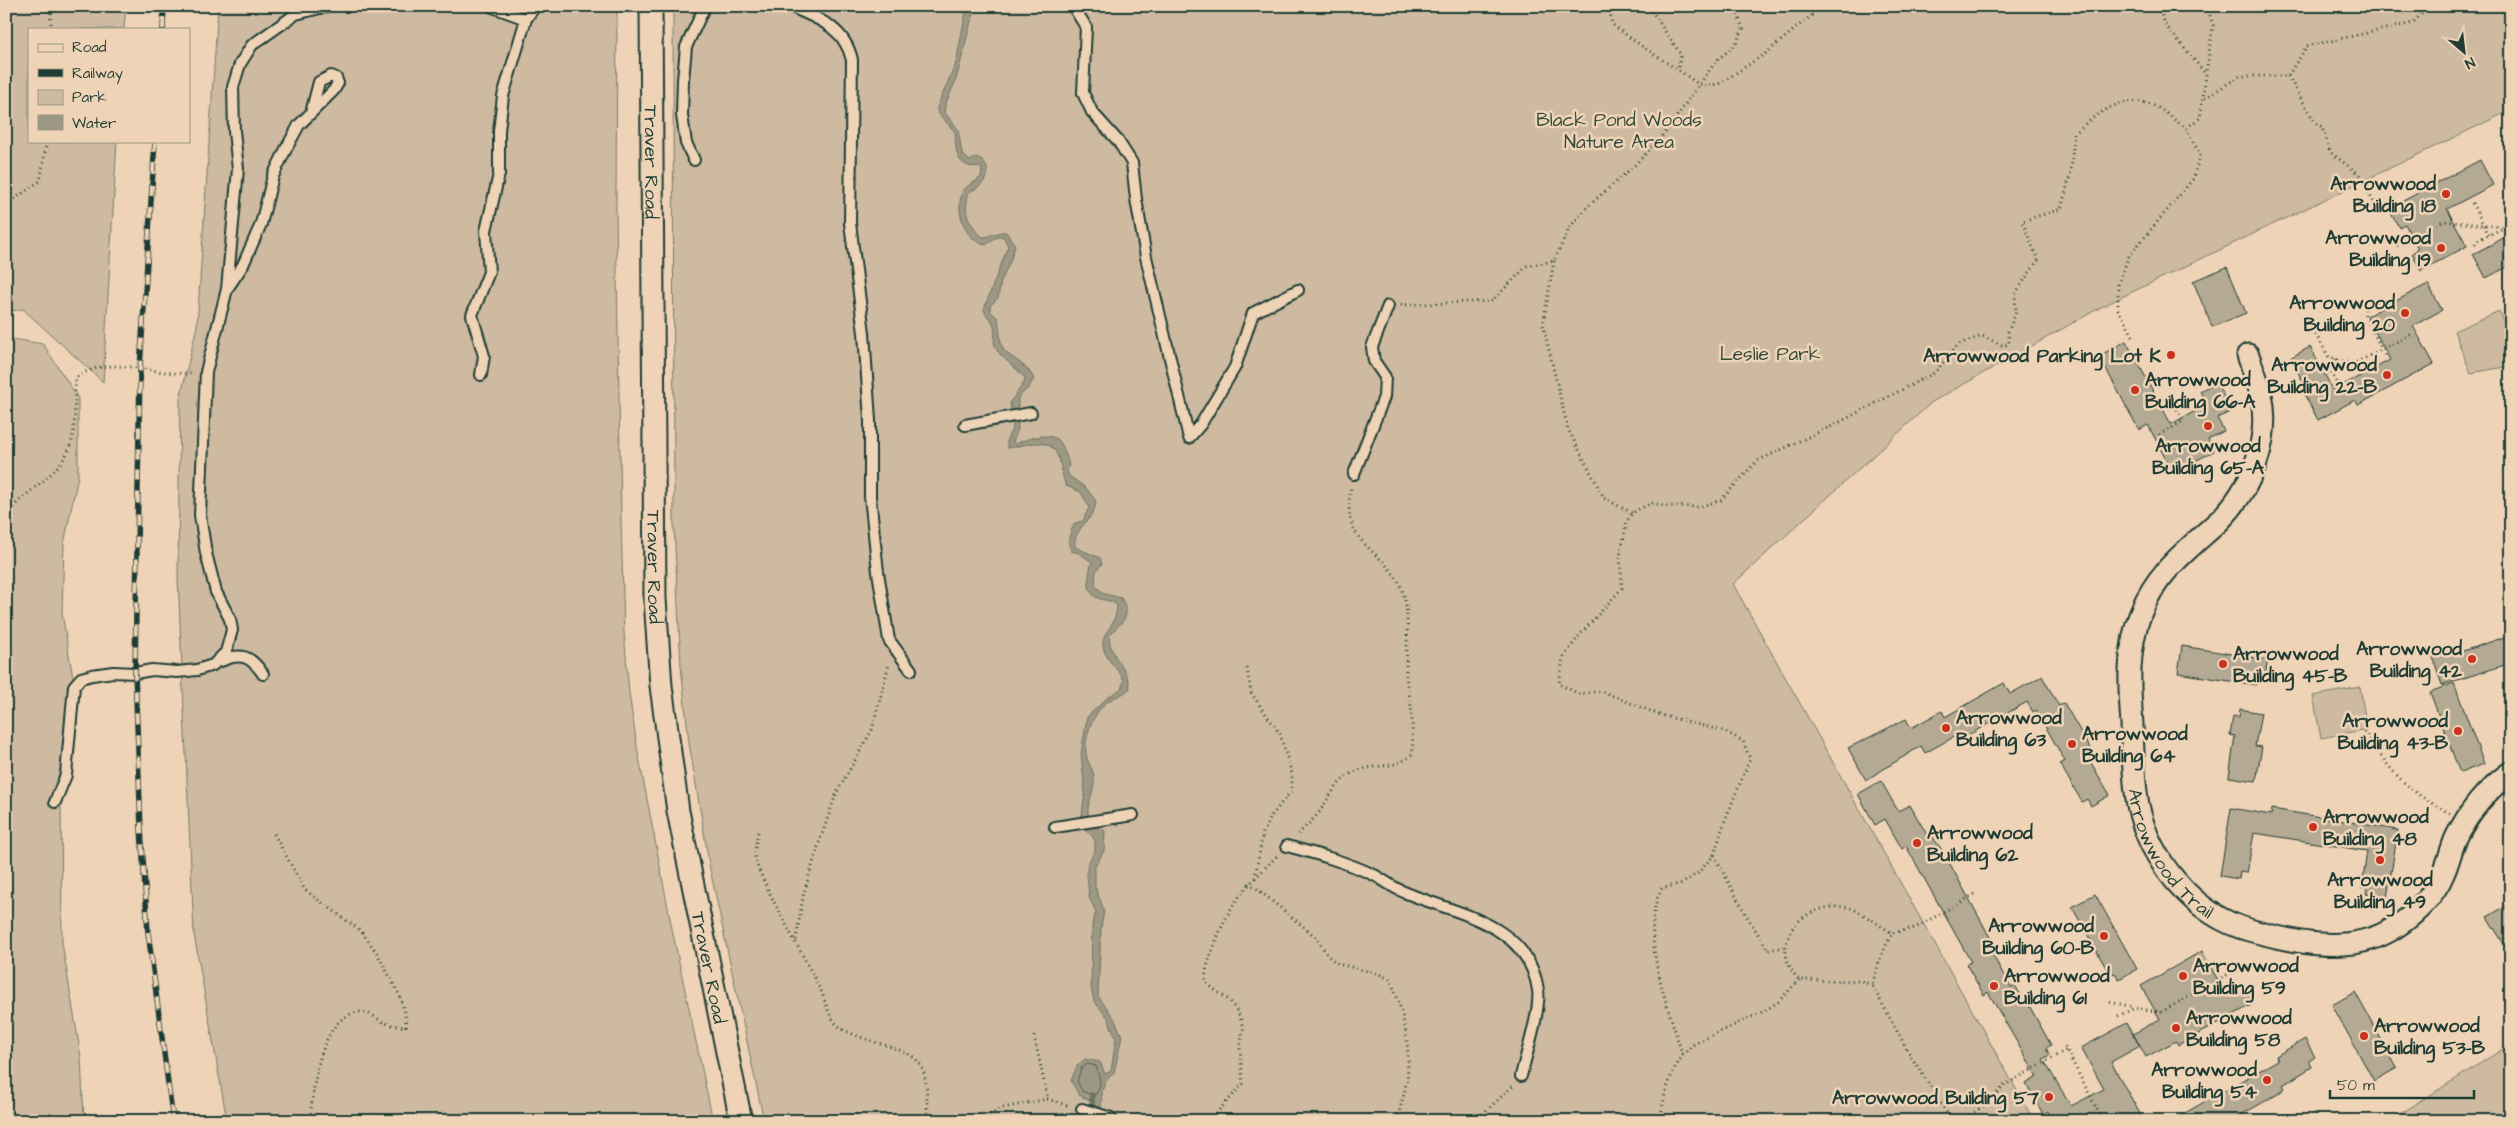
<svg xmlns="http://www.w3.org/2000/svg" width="2517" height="1127" font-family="'Architects Daughter',sans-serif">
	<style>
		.green { fill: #cdbaa1; stroke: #767c6a }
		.water { fill: #9d9883; stroke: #6b7463 }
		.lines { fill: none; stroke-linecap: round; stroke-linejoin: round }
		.shore { stroke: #516154; stroke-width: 1 }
		.stream { stroke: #6b7463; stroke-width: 5.5 }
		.building { fill: #b4a992; stroke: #1f3d34 }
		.service-casing { stroke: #1f3d34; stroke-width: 14 }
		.minor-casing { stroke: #1f3d34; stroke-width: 25 }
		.path { stroke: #1f3d34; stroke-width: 3; stroke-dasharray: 1 4; stroke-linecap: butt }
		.service { stroke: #efd3b6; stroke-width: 10 }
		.minor { stroke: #efd3b6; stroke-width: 21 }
		.rail-casing { stroke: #1f3d34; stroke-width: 5.5 }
		.rail { stroke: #efd3b6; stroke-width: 4; stroke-dasharray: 11; stroke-linecap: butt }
		.poi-dot { fill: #c8321e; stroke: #efd3b6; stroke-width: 2 }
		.labels { text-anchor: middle; stroke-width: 5; stroke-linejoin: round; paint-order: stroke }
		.park-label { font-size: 19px; fill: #304a3f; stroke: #efd3b6 }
		.street-label { font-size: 19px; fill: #1f3d34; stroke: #efd3b6 }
		.poi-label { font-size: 19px; font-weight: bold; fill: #1f3d34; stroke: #efd3b6; text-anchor: end }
	</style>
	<rect width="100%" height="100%" fill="#efd3b6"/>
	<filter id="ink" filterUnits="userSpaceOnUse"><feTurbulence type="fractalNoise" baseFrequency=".02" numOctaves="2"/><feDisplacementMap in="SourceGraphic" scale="10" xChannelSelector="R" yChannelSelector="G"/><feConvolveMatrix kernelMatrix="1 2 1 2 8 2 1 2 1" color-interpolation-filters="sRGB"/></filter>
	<g filter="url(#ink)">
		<!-- green -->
		<path class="green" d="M6,6H126L124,29H29V141H117L103,382L23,309L6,312Z
			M218,6H617L616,211L621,519L624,632L629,693L637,747L673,934L713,1121H227L194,934L178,578L180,399L197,326Z
			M673,6H2511V110L2103,306L1932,402L1733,584L2034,1121H764L710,869L689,743L681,666L674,526Z
			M2499,311L2511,341V366L2471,373L2454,331Z
			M6,338L43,344L78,398V476L64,544L62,613L73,678L61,797L62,943L81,1057L84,1121H6Z
			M2360,687L2367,729L2321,738L2313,696Z
			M2511,1044V1121H2389Z"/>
		<!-- water -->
		<path class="water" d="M967,6H973L974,10L956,80L945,105L944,112L958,129L962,154L970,161L977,157C996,168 986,186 969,192C963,215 967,219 982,237C991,237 997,231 1006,232L1015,245L1010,262L1001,281L998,298L990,306L991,312L998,318C1000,327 999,341 1003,349C1009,358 1027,363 1034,379L1029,387L1018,398V429L1013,442L1015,444C1026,439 1051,430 1060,442C1064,448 1067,458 1069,465L1067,470L1069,476L1086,488L1096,501C1095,521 1072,528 1075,547L1100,558L1102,564L1096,571L1095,586L1105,594L1121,598C1134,618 1120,622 1109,636C1109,657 1129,668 1130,688C1124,695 1114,697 1107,702C1093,713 1082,740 1087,758C1088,764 1093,769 1094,776C1096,795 1083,803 1090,824L1105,831L1104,851L1095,866V887L1104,910L1101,929L1098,996L1114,1018L1122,1036L1114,1073C1099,1083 1101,1104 1102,1121H1095L1093,1103L1079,1095L1071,1081L1077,1066L1085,1059L1100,1062L1105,1074L1111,1071L1116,1039L1108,1018L1094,1001L1091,988L1092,925L1096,912L1089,897L1087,875V866L1095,850V841L1091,834L1083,829L1082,815L1085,791L1081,754L1087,717L1108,697L1121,689L1124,680C1119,670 1107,661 1104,650C1098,634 1117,627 1117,605C1111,600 1105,601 1098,598C1085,593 1088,573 1092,562L1079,553L1071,551C1066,540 1070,533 1075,523L1083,521L1089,507L1081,492L1066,486C1062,477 1062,468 1059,459C1050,433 1027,446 1007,448V439L1013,427L1010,402L1024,383L1025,378C1017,368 998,356 995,346C993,340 996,333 994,326C993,319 985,317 984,309L1008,246L1003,236L995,238L986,245C965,242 954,209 963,191C967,185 976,182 981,177L982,169C976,165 972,168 966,165C954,159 956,143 955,132L937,112V107L956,63Z"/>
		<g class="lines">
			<!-- shore -->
			<path class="shore" d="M1088,1064L1096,1066C1099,1078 1104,1085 1094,1096L1082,1091L1077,1081L1081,1069Z"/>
			<!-- stream -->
			<path class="stream" d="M1092,1095L1093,1121"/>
		</g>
		<!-- building -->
		<path class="building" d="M2480,160L2493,185L2447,209L2467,246L2421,271L2412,253L2418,249L2405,224L2399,227L2388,209Z
			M2511,234V265L2486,278L2473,254Z
			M2227,267L2246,313L2212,327L2193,281Z
			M2428,284L2442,310L2413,326L2434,364L2358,405L2355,400L2318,420L2302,390L2306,387L2290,358L2310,347L2333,390L2366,373L2390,360L2367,316Z
			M2126,341L2171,424L2207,405L2200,391L2216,382L2232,411L2217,418L2224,431L2208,439L2214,451L2173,473L2148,425L2139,430L2099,356Z
			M2511,635V663L2442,685L2432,654L2455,647L2457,653Z
			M2182,646L2268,660L2264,681L2257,680L2256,685L2178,673Z
			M2042,676L2059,706L2064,703L2090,748L2084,751L2110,795L2091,806L2087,799L2082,802L2060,764L2065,761L2036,710L2033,712L2027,702L1963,738L1961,733L1925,753L1921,746L1866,780L1848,748L1906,719L1911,728L1942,711L1945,717L2004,683L2010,694Z
			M2454,683L2484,764L2460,773L2430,692Z
			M2240,709L2261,713L2255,746L2262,747L2256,781L2229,777L2235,736L2230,735L2233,716L2239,717Z
			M1881,781L1898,811L1910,805L1927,835L1930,833L1944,853L1992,941L1987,944L2002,972L2011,987L2015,985L2024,1002L2026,1000L2051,1045L2046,1048L2050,1055L2043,1059L2071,1106L2104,1089L2081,1048L2127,1023L2140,1046L2111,1062L2144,1121H2043L2050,1117L2048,1111L2043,1114L2026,1084L2037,1077L1988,992L1984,995L1966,964L1971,962L1906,846L1902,849L1885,819L1875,825L1858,794Z
			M2231,808L2271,815L2272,809L2398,830L2387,898L2366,894L2367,888L2362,887L2367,851L2254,833L2247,873L2240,872L2239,879L2220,876Z
			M2095,894L2137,969L2119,979L2115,973L2110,975L2072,907Z
			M2511,903V955L2487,917Z
			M2202,951L2223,989L2234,983L2237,988L2243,985L2253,1004L2178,1045L2176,1041L2146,1057L2133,1034L2160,1019L2141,986Z
			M2355,992L2397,1068L2374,1081L2332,1005Z
			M2305,1039L2315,1057L2309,1061L2312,1067L2283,1085L2285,1088L2278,1094L2230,1121H2171L2278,1060L2276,1056Z"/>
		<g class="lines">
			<defs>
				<path id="service" d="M490,6L526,19
					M789,6C817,18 845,27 852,60L850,223L864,333L870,420V496L878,572L889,640L911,670
					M1073,6L1086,27L1083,93L1092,112L1118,141L1132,163L1136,199L1146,257L1189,438L1201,424L1235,367L1253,313L1298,290
					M694,160L686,143L682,115L683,80L686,47L705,6
					M229,286L243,265L261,224L273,176L286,149L299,125L334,90L338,83L336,78L331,76L319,82L311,113
					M481,375L484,356L472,315L489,272L486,231L499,174V131L503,96L526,19L535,6
					M965,425L1031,413
					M1354,474L1384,397L1385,377L1374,361L1372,347L1388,306
					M221,661C241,652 251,656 263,674
					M55,802L66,775L74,686L81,678L92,675L113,672L135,673L152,670L177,672L197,670L213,665L226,652L232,630L230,619L216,592L206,553L200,515L206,372L227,289L238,169L234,131L233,87L240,64L252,45L296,14L328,6
					M1055,827L1133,815
					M1287,846C1317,854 1346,862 1374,875C1384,880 1393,888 1404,892C1455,914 1528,922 1538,990C1541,1009 1526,1055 1521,1076
					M1082,1109L1111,1118"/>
				<g id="minor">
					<path id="s1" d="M651,6L655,599L661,686L678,811L741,1121"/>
					<path id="s2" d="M2248,355C2252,367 2258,381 2261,394C2271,439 2252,488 2220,520C2189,549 2157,571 2141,612C2127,648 2129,686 2132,724C2133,751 2133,779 2138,805C2149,860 2194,915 2249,930C2293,942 2346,955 2389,931C2412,918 2434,897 2444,872C2449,861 2451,849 2456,838C2469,811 2486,790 2511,772"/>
				</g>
			</defs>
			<!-- service casing -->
			<use href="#service" class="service-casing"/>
			<!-- minor casing -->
			<use href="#minor" class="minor-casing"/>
			<!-- path -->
			<path class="path" d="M1609,6L1612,24C1640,47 1671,64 1701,86L1719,84L1765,54L1823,6
				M1653,6L1651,10L1681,55L1678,69
				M1799,6L1813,13
				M2158,6L2166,26L2205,73
				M2493,6L2511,13
				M51,29V6
				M2288,76L2315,122L2322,127L2330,152L2359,174L2374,203
				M2205,98L2240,76H2288L2307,46L2413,23L2429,6
				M2472,203L2489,235
				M6,205L40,181L47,141
				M2475,244L2477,240L2511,225
				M2397,246L2443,221L2507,227
				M1554,261L1543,325L1568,429L1604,498L1632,513
				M2365,304V316L2386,357
				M1401,305L1492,301L1527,266L1554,261L1570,227L1587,207L1634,166L1665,133L1716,61L1735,45L1743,29L1735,6
				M2313,330L2329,357L2353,364L2412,334
				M2133,336L2118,309V284L2129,256L2193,179L2200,155L2186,128
				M2336,359L2330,370L2341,392
				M2191,375L2196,385
				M2159,435L2183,421L2171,398
				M6,515C25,490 61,475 71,444C77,423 73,400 76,378C109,352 155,377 193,373
				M1247,668L1251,693L1280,734L1292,774V790L1272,815L1263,833L1255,877
				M2364,731C2388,769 2408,793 2450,813
				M758,832L754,854L758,868C776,909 799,947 819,987C825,998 827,1012 834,1021C840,1030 851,1033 860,1037C920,1058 928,1049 927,1121
				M274,834L305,890L361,931L377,953L400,996L405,1013L406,1027C398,1026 390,1025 383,1022C376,1018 368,1011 359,1012C319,1016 313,1090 310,1121
				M1298,834C1306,826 1316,818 1322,808C1331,794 1337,782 1352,773C1373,762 1395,772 1413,753C1412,735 1413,717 1410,700C1409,691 1406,682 1406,674C1406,648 1412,606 1399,583C1378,545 1340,544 1351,487
				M1714,855L1746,915L1768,950L1784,947
				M1248,884L1255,887L1316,937L1328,956L1338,964L1376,973L1390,979C1403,1009 1411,1045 1407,1078C1405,1093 1400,1107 1397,1121
				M796,940L803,896L820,840L836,794L872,730L889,664
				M1872,985L1861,981L1799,980C1765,942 1802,902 1846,907C1857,908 1881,927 1892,933
				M2110,1002L2134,1007
				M2118,1016L2135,1008L2161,1012L2243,966L2287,963
				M1034,1036L1048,1099
				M2065,1047L2103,1121
				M1682,1054C1669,1007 1637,933 1662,888L1683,883L1698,873L1714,855L1725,820L1750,759L1743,741L1724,731L1660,715L1601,691L1579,694L1559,684L1563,658L1579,636L1622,588L1620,556L1627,521L1632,513L1651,503L1666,506L1699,507L1721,500L1757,461L1836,424L1934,373L1959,344L1982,336L2004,346L2009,343L2008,332L2016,312L2015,294L2038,260L2022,221L2061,209L2071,172L2074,134C2094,115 2121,94 2150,104C2162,108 2175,121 2186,128L2200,118L2213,25L2207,6
				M976,1121L1002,1108L1048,1099L1069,1106
				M1209,1121L1243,1084L1240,1048L1243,1029L1240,1016L1230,1001L1206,983C1204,970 1210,958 1214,946C1231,900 1245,888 1278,855
				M1475,1121L1513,1086
				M1660,1121C1665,1091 1670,1065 1694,1044L1764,1011L1778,1002L1799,980
				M1952,1121L1909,1053L1872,985L1881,956L1892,933L1915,928L1977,893
				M1962,1121L1990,1101L2005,1085L2066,1050"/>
			<!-- service -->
			<use href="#service" class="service"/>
			<!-- minor -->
			<use href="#minor" class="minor"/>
			<defs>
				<path id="rail" d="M163,29L164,6
					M155,141L140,368L135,673L141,829L148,932L173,1121"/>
			</defs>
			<!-- rail casing -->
			<use href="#rail" class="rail-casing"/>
			<!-- rail -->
			<use href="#rail" class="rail"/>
		</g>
	</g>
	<!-- markers -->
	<g class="poi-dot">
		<circle cx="2446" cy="194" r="5"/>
		<circle cx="2441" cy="248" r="5"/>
		<circle cx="2405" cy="313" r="5"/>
		<circle cx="2171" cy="355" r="5"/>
		<circle cx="2387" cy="375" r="5"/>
		<circle cx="2135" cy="390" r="5"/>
		<circle cx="2208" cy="426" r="5"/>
		<circle cx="2472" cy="659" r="5"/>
		<circle cx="2223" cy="664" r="5"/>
		<circle cx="1946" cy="728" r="5"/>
		<circle cx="2458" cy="731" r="5"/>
		<circle cx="2072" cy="744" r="5"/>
		<circle cx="2313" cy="827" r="5"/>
		<circle cx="1917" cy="843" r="5"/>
		<circle cx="2380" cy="860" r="5"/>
		<circle cx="2104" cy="936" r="5"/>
		<circle cx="2183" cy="976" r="5"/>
		<circle cx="1994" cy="986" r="5"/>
		<circle cx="2176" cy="1028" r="5"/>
		<circle cx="2364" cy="1036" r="5"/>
		<circle cx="2267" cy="1080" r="5"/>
		<circle cx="2049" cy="1097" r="5"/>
	</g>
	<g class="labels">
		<!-- park labels -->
		<g class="park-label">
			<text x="1619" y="126">Black Pond Woods<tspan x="1619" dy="22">Nature Area</tspan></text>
			<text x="1770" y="360">Leslie Park</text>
		</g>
		<!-- street labels -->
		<g class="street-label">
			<text dy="7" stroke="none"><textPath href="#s1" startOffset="156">Traver Road</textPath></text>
			<text dy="7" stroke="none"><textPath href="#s1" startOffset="561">Traver Road</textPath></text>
			<text dy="7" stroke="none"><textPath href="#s2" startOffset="555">Arrowwood Trail</textPath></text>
			<text dy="7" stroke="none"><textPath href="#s1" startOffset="966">Traver Road</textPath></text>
		</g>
		<!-- poi labels -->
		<g class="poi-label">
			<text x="2436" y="190">Arrowwood<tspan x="2436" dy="22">Building 18</tspan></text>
			<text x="2431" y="244">Arrowwood<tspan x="2431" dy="22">Building 19</tspan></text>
			<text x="2395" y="309">Arrowwood<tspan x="2395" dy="22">Building 20</tspan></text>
			<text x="2161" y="362">Arrowwood Parking Lot K</text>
			<text x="2377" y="371">Arrowwood<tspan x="2377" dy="22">Building 22-B</tspan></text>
			<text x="2145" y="386" text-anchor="start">Arrowwood<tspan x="2145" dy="22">Building 66-A</tspan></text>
			<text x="2208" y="452" text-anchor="middle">Arrowwood<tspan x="2208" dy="22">Building 65-A</tspan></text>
			<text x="2462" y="655">Arrowwood<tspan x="2462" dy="22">Building 42</tspan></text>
			<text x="2233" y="660" text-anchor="start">Arrowwood<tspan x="2233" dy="22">Building 45-B</tspan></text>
			<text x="1956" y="724" text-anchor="start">Arrowwood<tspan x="1956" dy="22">Building 63</tspan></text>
			<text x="2448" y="727">Arrowwood<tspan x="2448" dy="22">Building 43-B</tspan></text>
			<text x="2082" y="740" text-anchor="start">Arrowwood<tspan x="2082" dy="22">Building 64</tspan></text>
			<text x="2323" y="823" text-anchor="start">Arrowwood<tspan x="2323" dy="22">Building 48</tspan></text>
			<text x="1927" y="839" text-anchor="start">Arrowwood<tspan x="1927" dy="22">Building 62</tspan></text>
			<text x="2380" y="886" text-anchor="middle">Arrowwood<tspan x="2380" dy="22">Building 49</tspan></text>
			<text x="2094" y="932">Arrowwood<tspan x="2094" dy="22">Building 60-B</tspan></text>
			<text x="2193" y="972" text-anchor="start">Arrowwood<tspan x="2193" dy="22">Building 59</tspan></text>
			<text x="2004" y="982" text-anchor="start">Arrowwood<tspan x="2004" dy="22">Building 61</tspan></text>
			<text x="2186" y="1024" text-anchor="start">Arrowwood<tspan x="2186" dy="22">Building 58</tspan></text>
			<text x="2374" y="1032" text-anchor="start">Arrowwood<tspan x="2374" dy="22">Building 53-B</tspan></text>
			<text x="2257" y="1076">Arrowwood<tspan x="2257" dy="22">Building 54</tspan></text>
			<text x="2039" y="1104">Arrowwood Building 57</text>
		</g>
	</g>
	<!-- margin -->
	<rect width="2517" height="1127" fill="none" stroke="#efd3b6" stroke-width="25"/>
	<rect x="12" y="12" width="2492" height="1102" fill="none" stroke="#1f3d34" stroke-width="2" filter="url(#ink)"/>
	<!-- legend -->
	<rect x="28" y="28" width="162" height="115" fill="#efd3b6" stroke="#9c9782"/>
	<rect x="38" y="44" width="25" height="8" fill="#efd3b6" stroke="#9c9782"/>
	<text x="72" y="52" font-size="15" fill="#1f3d34">Road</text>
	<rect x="38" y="69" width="25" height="8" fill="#1f3d34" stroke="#9c9782"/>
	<text x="72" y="78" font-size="15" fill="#1f3d34">Railway</text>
	<rect x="38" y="90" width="25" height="15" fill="#cdbaa1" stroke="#9c9782"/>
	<text x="72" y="102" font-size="15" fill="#1f3d34">Park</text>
	<rect x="38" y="115" width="25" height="15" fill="#9d9883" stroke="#9c9782"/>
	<text x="72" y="128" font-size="15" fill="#1f3d34">Water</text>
	<!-- north arrow -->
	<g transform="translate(2464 52) rotate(152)" stroke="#efd3b6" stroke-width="4" paint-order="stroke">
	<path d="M0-4L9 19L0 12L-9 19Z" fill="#1f3d34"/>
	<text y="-8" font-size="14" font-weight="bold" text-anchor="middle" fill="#1f3d34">N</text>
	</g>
	<!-- scale -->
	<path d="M2330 1090v8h144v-8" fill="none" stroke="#1f3d34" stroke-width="2.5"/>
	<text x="2337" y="1090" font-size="15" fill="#1f3d34" stroke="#efd3b6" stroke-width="4" paint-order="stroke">50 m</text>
</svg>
